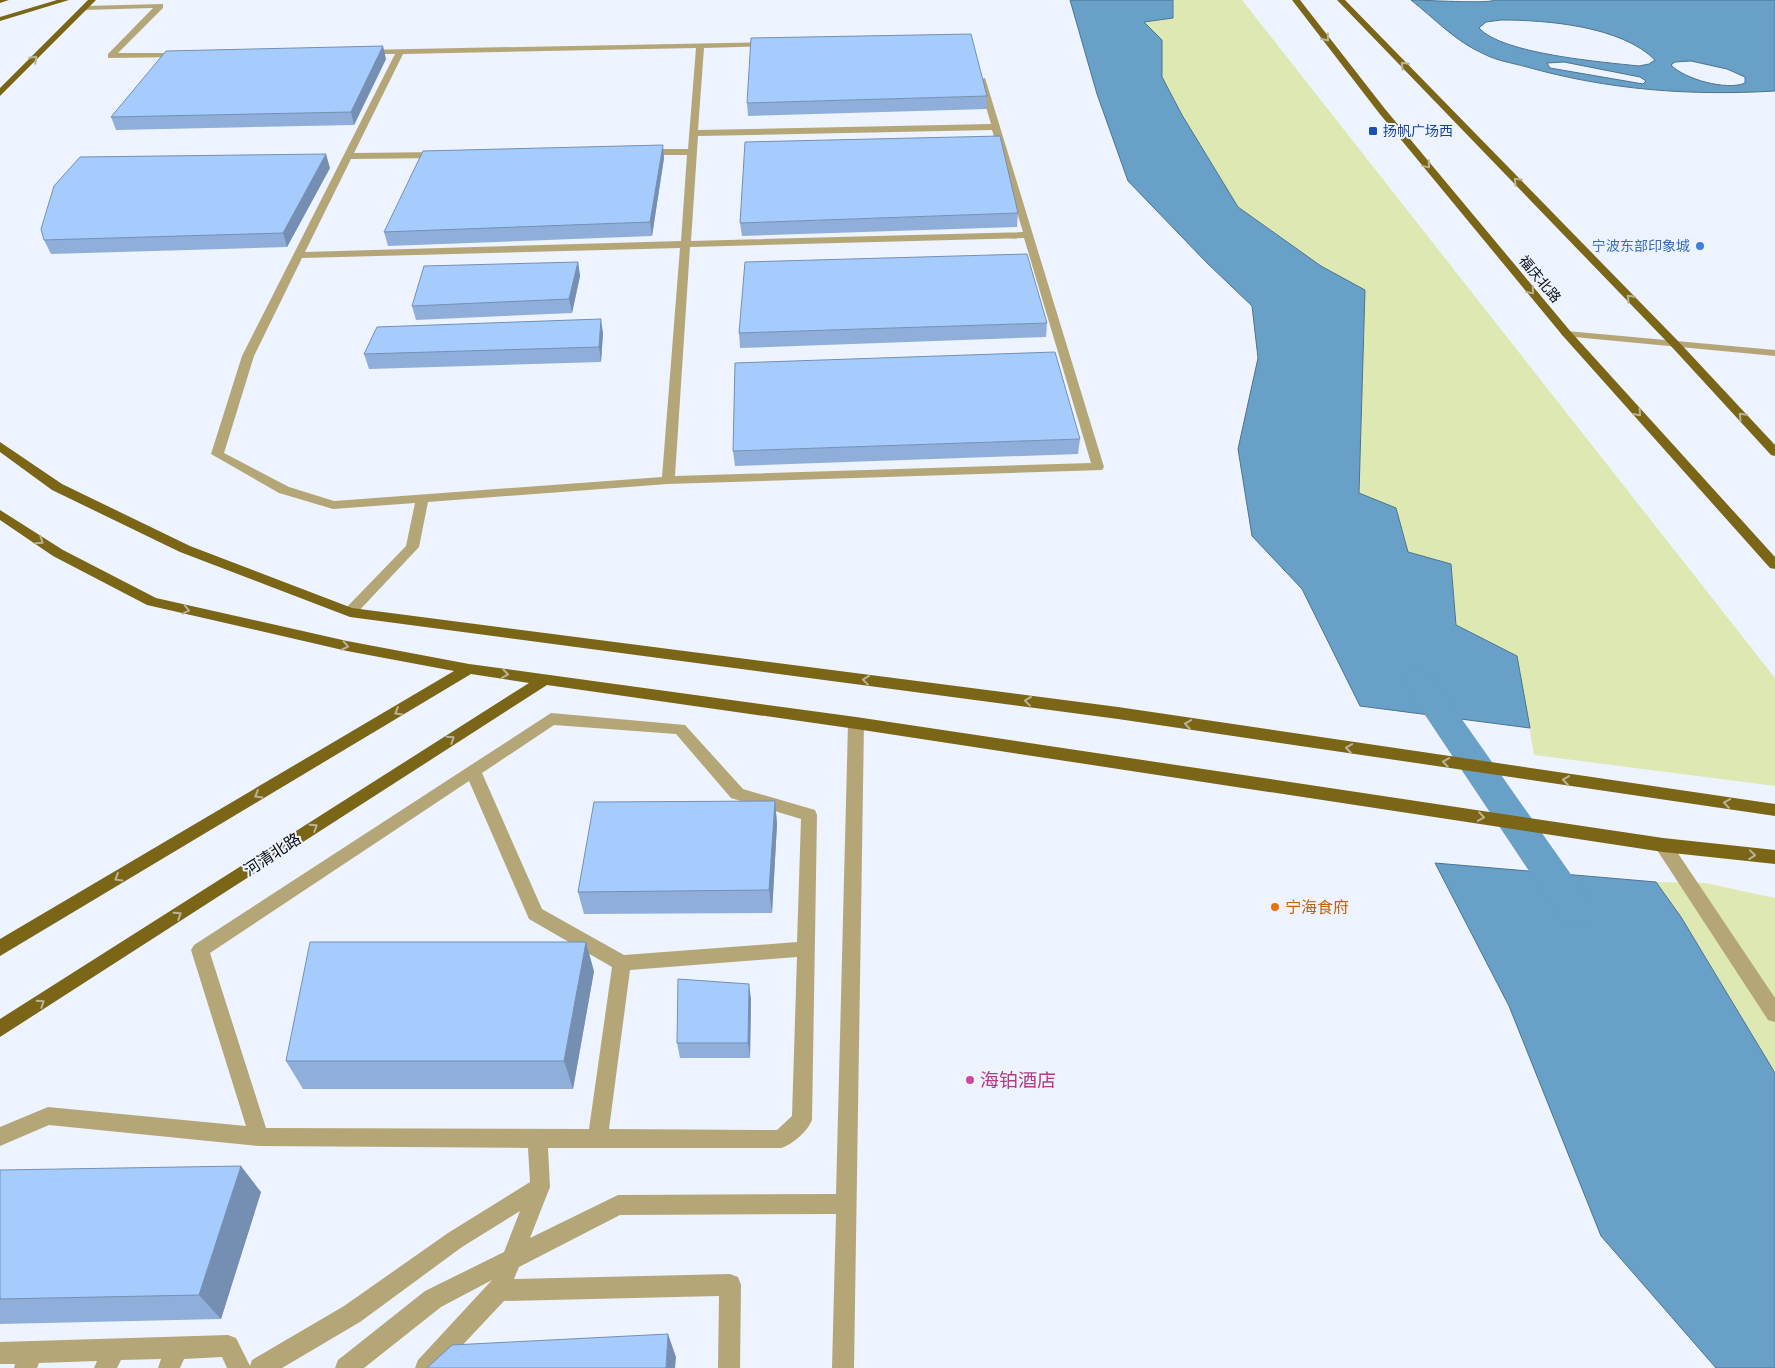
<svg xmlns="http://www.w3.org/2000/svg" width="1775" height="1368" font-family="Merriweather,'Noto Sans SC',serif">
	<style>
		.green { fill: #dee8b2 }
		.water { fill: #68a0c7; stroke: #4c7490; fill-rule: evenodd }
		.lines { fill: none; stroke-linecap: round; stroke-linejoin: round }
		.canal { fill: #68a0c7; fill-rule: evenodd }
		.minor { fill: #b5a678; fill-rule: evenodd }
		.major { fill: #7b6516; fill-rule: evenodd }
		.wall { fill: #8fafda }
		.shaded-wall { fill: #748fb2 }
		.building { fill: #a6ccfe; stroke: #748fb2 }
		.oneway { stroke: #bab496 }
		.transit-dot { fill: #1a4fb4; stroke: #edf4ff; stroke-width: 2 }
		.shop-dot { fill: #3f7fe0; stroke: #edf4ff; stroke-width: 2 }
		.food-dot { fill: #e8710a; stroke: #edf4ff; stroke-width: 2 }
		.hotel-dot { fill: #d1479c; stroke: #edf4ff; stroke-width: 2 }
		.labels { text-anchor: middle; stroke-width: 4; stroke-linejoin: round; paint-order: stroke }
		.far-transit-label { font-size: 14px; fill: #164399; stroke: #edf4ff; text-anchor: start }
		.far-shop-label { font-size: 14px; fill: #366cbe; stroke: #edf4ff; text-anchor: end }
		.far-street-label { font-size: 14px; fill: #0c0e11; stroke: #edf4ff }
		.street-label { font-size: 16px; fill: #0c0e11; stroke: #edf4ff }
		.food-label { font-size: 16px; fill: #c56008; stroke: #edf4ff; text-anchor: start }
		.near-hotel-label { font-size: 19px; fill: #b23c85; stroke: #edf4ff; text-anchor: start }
	</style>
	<rect width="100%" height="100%" fill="#edf4ff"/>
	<!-- green -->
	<path class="green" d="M1173,0H1242L1775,678V786L1534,755L1517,656L1456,625L1451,564L1408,552L1396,509L1359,493L1365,290L1321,266L1238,207L1182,115L1162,77V40L1144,22L1173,18Z
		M1656,882L1705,883L1775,898V1073L1681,917Z"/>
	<!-- water -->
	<path class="water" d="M1070,0H1173V18L1144,22L1162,40V77L1182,115L1238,207L1321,266L1365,290L1359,493L1396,508L1408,552L1451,564L1456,625L1517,656L1530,728L1360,706L1302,589L1252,536L1238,449L1258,358L1252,306L1207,263L1128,181L1097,94Z
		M1411,0C1425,0 1488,4 1495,0H1775V91C1691,96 1608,90 1527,67C1513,63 1497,61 1484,54C1456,42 1435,19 1411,0ZM1501,20C1547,20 1621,26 1655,60L1649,64L1639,66C1602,62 1502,54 1479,28L1486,22ZM1691,61L1727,69L1745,77V83C1727,91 1684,79 1671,65L1675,62ZM1564,62L1640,77L1646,81L1643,84L1550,68L1547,63Z
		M1435,863L1656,882L1681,917L1775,1073V1368H1716L1601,1236L1509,1006Z"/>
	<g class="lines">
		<!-- canal -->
		<path class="canal" d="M1417,668L1428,671L1589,900L1595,911L1589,922L1576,927L1563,922L1401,679L1406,671Z"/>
		<!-- minor -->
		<path class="minor" d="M163,4V8L118,53H182L186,55L185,57L108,58V54L153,8L84,10L80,8L84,6Z
			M773,42V46H770L704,48L698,130L991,124L978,80L985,78L1104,467L1102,470L668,484L428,502L419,547L355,615H345L343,612L345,609L406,546L415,503L333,509L279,493L211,454L242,356L395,54H362V50ZM696,48L688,149H644L639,152L644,155H687L681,241L305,252L351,159L441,158L446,155L441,152L354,153L403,54ZM992,130L1023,232L691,241L698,136ZM1024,238L1091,463L675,476L690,247ZM680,248L662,477L334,501L289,487L224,453L254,356L302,258Z
			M1567,331L1775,350V356L1563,336L1561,334Z
			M551,713L685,725L743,789L815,810L817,815L812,1120C807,1132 793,1144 781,1148H548L550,1187L530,1238L618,1195L836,1194L848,723L851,719H861L864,723L854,1368H832L836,1214L620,1215L519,1267L514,1279L730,1274L738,1277L741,1285L740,1368H718L719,1296L504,1301L441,1368H415L418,1360L492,1280L441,1307L364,1368H335L338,1360L425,1291L504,1252L520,1211L462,1247L360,1322L282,1368H227L222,1357L184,1359L180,1368H158L161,1359L121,1360L117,1368H94L97,1361L39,1363L37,1368H14L15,1364H0V1342L228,1335L236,1338L250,1366L252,1360L344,1306L448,1233L530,1182L528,1148L259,1146L49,1125L0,1146V1127L48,1107L246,1126L191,950L194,945ZM554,725L676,734L731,798L801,819L797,942L624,955L542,909L482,773ZM469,781L529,919L612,967L589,1129L266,1128L210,953ZM797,957L792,1116L777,1130L609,1129L630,970Z
			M1663,838L1669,840L1775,998V1022L1768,1020L1657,850L1655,845L1657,840Z"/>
		<!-- major -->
		<path class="major" d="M0,0H9L0,3Z
			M57,0H69L0,21V17Z
			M88,0H96L0,96V88Z
			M1292,0H1300L1385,109L1571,332L1775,557V569L1770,568L1563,336L1379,113Z
			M1337,0H1345L1678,341L1775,445V456L1771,455L1670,345Z
			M0,442L62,484L190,546L352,608L1118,707L1775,804V816L1118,719L350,617L180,552L52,490L0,452Z
			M0,510L63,550L156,598L347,641L469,664L856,717L1663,838L1775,850V864L1663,852L856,729L547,685L0,1037V1019L529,683L471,674L0,956V939L454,671L347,651L147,605L53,556L0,520Z"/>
	</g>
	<!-- wall -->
	<path class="wall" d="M386,59L354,125L116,130L111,117Z
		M987,96V109L748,116L747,103Z
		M664,158L652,236L388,246L384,232Z
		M330,168L287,247L51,254L44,240Z
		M1018,213L1017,227L742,236L740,223Z
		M578,262L580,276L572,313L416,320L412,306Z
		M1047,323L1046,337L740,348L739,333Z
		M603,333L601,362L369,369L364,354Z
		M1080,439L1078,454L735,466L733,451Z
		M775,801L777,824L772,913L584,914L578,892Z
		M594,971L573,1089H303L286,1061Z
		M751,999L750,1058H680L677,1043Z
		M0,1170L261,1192L221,1319L0,1324Z"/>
	<!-- shaded-wall -->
	<path class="shaded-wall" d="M383,46L386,59L354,125L351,112Z
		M663,145L664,158L652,236L650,222Z
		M326,154L330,168L287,247L283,233Z
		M578,262L580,276L572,313L569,299Z
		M601,319L603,333L601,362L599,347Z
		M775,801L777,824L772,913L769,890Z
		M586,942L594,971L573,1089L564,1061Z
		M749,984L751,999L750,1058L748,1043Z
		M241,1166L261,1192L221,1319L199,1295Z
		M668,1334L676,1357L675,1368H666Z"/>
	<!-- building -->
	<path class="building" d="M971,34L987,96L747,103L751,38Z
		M383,46L351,112L111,117L166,51Z
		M1000,136L1018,213L740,223L745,142Z
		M663,145L650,222L384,232L423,151Z
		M326,154L283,233L44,240L41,229L54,186L80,157Z
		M1027,254L1047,323L739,333L745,262Z
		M578,262L569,299L412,306L424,266Z
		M601,319L599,347L364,354L377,327Z
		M1055,352L1080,439L733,451L735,363Z
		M775,801L769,890L578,892L594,802Z
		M310,942H586L564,1061H286Z
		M678,979L749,984L748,1043H677Z
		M241,1166L199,1295L0,1299V1170Z
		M668,1334L666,1368H427L452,1345Z"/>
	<!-- one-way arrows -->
	<defs><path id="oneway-chevron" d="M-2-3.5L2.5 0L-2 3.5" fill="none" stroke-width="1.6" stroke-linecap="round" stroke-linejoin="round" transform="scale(1.25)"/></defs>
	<g class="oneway">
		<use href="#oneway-chevron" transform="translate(1326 38) rotate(52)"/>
		<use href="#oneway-chevron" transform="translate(34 59) rotate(-45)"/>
		<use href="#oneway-chevron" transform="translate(1404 65) rotate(-134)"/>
		<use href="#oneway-chevron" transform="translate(1427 165) rotate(50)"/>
		<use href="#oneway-chevron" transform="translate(1517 181) rotate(-134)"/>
		<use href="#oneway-chevron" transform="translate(1531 291) rotate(50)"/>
		<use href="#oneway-chevron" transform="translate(1630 298) rotate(-134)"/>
		<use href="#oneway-chevron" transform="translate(1638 413) rotate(48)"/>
		<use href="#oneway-chevron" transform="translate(1742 416) rotate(-133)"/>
		<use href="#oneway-chevron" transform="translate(40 541) rotate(34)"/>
		<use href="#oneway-chevron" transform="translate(186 610) rotate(13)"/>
		<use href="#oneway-chevron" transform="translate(345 646) rotate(12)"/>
		<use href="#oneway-chevron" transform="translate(505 674) rotate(8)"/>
		<use href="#oneway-chevron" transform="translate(866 680) rotate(-173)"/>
		<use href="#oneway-chevron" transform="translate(1028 701) rotate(-173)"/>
		<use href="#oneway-chevron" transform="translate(398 712) rotate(149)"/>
		<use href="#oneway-chevron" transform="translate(1188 724) rotate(-171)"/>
		<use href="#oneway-chevron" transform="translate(451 739) rotate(-33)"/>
		<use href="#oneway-chevron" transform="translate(1349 748) rotate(-171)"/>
		<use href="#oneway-chevron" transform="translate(1446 762) rotate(-171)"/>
		<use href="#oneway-chevron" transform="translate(1566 780) rotate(-172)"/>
		<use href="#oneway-chevron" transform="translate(258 795) rotate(149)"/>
		<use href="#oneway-chevron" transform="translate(1727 803) rotate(-172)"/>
		<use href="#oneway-chevron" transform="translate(1481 817) rotate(9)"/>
		<use href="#oneway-chevron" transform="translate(314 827) rotate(-33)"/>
		<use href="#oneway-chevron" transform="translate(1752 855) rotate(6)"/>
		<use href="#oneway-chevron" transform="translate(118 878) rotate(149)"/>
		<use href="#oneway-chevron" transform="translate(178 915) rotate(-33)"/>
		<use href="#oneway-chevron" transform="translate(41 1003) rotate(-33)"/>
	</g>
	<!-- markers -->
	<rect class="transit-dot" x="1368" y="126" width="10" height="10" rx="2.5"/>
	<circle class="shop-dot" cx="1700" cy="246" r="5"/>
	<circle class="food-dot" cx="1275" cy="907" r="5"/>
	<circle class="hotel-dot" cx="970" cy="1080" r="5"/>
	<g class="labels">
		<!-- far-transit labels -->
		<g class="far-transit-label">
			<text x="1383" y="136">扬帆广场西</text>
		</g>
		<!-- far-shop labels -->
		<g class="far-shop-label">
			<text x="1690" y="251">宁波东部印象城</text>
		</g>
		<!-- far-street labels -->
		<g class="far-street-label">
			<text transform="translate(1540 279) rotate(50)" y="5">福庆北路</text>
		</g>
		<!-- street labels -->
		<g class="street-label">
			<text transform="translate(272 854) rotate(-33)" y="6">河清北路</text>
		</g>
		<!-- food labels -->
		<g class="food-label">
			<text x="1285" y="913">宁海食府</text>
		</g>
		<!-- near-hotel labels -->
		<g class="near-hotel-label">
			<text x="980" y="1087">海铂酒店</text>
		</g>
	</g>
</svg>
